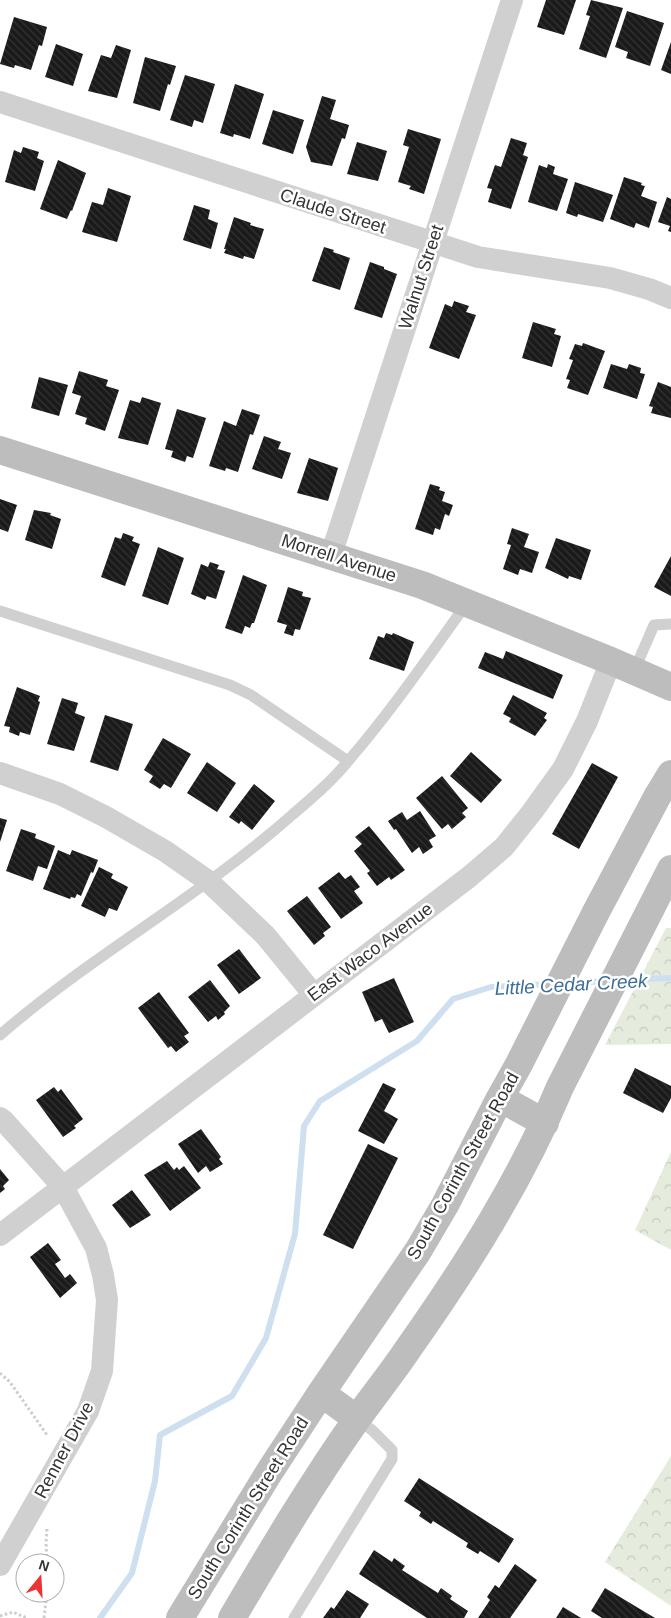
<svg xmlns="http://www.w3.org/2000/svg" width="671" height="1618" font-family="Arial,sans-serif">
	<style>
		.forest { fill: url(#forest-crowns) }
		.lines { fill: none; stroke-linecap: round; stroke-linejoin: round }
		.stream { stroke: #cedfef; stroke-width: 6 }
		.building { fill: url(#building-back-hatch) }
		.path { stroke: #cdcdcd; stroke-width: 3; stroke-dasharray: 2.5 2.5; stroke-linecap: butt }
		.lane { stroke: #d0d0d0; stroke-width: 11 }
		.street { stroke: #d0d0d0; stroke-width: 22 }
		.secondary { stroke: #bdbdbd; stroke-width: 28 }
		.labels { text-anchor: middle; stroke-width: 5; stroke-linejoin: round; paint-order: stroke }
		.street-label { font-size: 18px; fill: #333; stroke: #fff }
		.water-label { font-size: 19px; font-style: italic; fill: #3d6e99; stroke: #fff }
	</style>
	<defs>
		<pattern id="forest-crowns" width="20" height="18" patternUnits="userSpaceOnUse" patternTransform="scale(1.25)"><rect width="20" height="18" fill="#e5ecde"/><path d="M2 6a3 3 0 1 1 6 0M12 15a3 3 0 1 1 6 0" fill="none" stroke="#c5cbbf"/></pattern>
		<pattern id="building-back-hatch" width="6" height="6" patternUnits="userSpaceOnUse" patternTransform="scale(1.25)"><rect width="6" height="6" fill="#1a1a1a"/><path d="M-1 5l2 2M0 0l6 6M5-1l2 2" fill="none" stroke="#333"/></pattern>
	</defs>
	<rect width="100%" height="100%" fill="#fff"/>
	<!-- forest -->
	<path class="forest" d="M666,928H671V1044L605,1045Z
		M671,1152V1250L635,1230Z
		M671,1456V1606L605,1562Z"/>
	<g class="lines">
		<!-- stream -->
		<path class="stream" d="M622,980L671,978
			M569,983L607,981
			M100,1618L132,1573L155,1481L160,1435L232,1396L266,1338L295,1234L304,1126L320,1101L417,1041L453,999L491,987L552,984"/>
	</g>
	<!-- building -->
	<path class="building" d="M546,0H576L564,35L537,27Z
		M591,0L623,8L606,58L579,49L590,16L586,15Z
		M627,11L664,23L650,66L626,58L628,52L615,47Z
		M14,17L47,27L42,46L39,45L31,70L15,65L14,68L0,64Z
		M671,42V74L661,70Z
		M56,44L83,54L73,86L45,77Z
		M116,45L131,50L117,98L88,91L101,55L111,58Z
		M145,57L176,66L170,85L168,84L160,111L133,103Z
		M185,75L215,84L203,123L194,120L192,127L170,120Z
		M235,84L264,94L250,139L234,134L233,137L220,133Z
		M322,96L336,100L330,119L349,125L345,139L342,138L332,166L311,162L306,147Z
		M273,110L304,120L293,154L262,144Z
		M408,129L441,139L424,194L409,189L411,186L398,182L409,147L403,145Z
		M511,138L527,143L523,155L528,157L511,209L488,202L492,189L487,188L495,165L501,167Z
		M357,142L387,151L378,181L347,174Z
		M23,147L39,152L37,158L44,161L35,191L5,182L14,150L21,153Z
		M58,160L86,173L72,211L71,210L67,219L40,209Z
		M548,164L555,167L553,174L568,179L557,211L528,202L539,165L547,168Z
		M624,177L642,183L641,185L645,186L641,196L657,202L649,228L636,223L634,228L610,219Z
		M575,182L613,195L603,222L578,214L577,217L566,213Z
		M108,188L131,196L117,242L82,232L92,202L103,205Z
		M667,197L671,199V232L668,231L670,226L658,222Z
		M194,205L210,210L208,219L218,223L211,249L183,240Z
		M234,217L251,223L250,225L264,229L254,259L244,256L243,259L224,253L226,249H224Z
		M324,247L334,250L333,252L350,258L340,290L312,281Z
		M370,262L384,267V269L397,274L382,318L354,309Z
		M454,301L469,306L466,312L476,315L459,359L429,348L445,304L452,307Z
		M533,322L556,329L554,334L561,336L552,367L522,358Z
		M583,343L605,351L588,395L567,388L570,380L566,379L573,360L569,359L575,344L582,346Z
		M611,364L627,369L629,364L641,368L640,373L645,374L637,399L603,388Z
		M79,371L108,380L106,386L119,390L105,431L85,424L87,418L75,414L81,396L72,393Z
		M39,377L68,385L59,416L31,408Z
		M658,382L671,387V418L651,413L653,407L649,406Z
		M142,397L161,403L148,445L118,438L130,400L140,403Z
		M177,409L206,418L193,458L187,456L185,462L171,457L173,451L165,449Z
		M242,409L260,415L253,435L250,434L238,472L226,468L225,471L209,466L224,421L236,426Z
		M264,436L281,442L278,449L291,453L282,479L252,469Z
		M309,458L338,468L328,501L297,493Z
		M430,484L440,487L439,490L445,492L442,501L453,505L449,516L445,514L440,530L435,528L433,535L415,529Z
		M0,499L17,505L8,532L0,529Z
		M34,510L51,513L50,515L61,519L52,549L25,540Z
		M512,528L529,534L524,547L539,552L532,573L520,569L518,575L503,569L511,545L507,544Z
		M123,533L134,537L132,541L140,544L125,586L101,577L115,537L121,539Z
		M556,538L591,550L581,580L569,576L568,579L545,568Z
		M158,547L184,558L168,605L142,596Z
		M671,556V596L654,587Z
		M210,562L219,565L217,569L225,571L216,599L207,596L205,600L191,594L201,564L208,567Z
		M243,575L267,585L254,623H252L250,628L245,626L242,634L225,628Z
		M288,587L303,592L302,596L311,598L300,630L295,629L293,636L284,633L287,625L277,622Z
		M386,633L392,635L393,633L414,642L404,671L369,659L378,636L384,638Z
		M506,651L563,675L553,699L478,668L485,652L503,659Z
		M17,687L40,696L38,701L40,702L30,735L20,732L19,736L9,732L10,727L4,726Z
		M513,695L547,713L544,718L547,720L535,736L509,722L511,718L503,714Z
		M62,698L78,703L75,713L85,717L74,751L47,744Z
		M105,715L133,724L118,771L90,762Z
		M163,738L191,754L171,788L164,784L160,789L149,782L153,776L144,770Z
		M471,752L502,780L481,803L450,776Z
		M207,762L236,783L217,812L187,793Z
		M592,763L618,777L579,849L552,834Z
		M442,776L468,808L462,813L466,817L452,829L448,824L442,829L416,798Z
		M254,784L275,801L252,830L241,821L239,824L229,817Z
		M420,811L436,836L429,840L433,847L423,854L419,847L412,853L396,829L394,830L388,821L402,812L407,820Z
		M0,818L7,820L0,842Z
		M369,826L405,870L391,880L389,877L377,886L367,873L370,871L354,851L362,844L355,837Z
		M21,829L36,834L35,838L55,846L47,869L38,866L33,881L6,871Z
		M58,850L70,855L72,850L98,860L93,873L91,872L81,896L77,894L75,898L71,897L70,899L43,889Z
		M99,867L113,874L111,878L128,887L117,911L109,908L105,917L81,906Z
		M339,872L345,879L351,875L360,887L354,891L363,903L341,919L318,888Z
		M307,896L331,927L323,933L325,936L314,945L287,911Z
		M239,949L261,978L239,994L217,965Z
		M394,978L414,1022L389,1033L382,1019L375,1022L362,992Z
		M210,980L230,1006L224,1012L225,1014L218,1020L216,1016L208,1022L188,997Z
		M159,992L189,1033L184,1036L189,1042L176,1052L171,1046L168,1048L138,1008Z
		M635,1068L671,1086V1098L663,1113L623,1093Z
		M383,1083L396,1089L384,1111L398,1119L384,1144L358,1131Z
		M54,1087L58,1092L61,1089L83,1119L74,1126L76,1128L63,1137L36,1100Z
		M201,1129L221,1157L219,1159L223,1164L210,1172L206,1166L198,1173L178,1144Z
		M368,1144L398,1158L353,1249L323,1235Z
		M167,1161L174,1170L177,1167L179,1170L184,1166L201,1188L170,1211L144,1175Z
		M0,1169L9,1180L3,1186L5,1189L0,1193Z
		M132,1190L151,1215L130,1228L112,1205Z
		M48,1243L61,1260L55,1264L65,1278L70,1274L77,1283L60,1298L30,1257Z
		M419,1478L514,1539L499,1563L480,1551L478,1554L466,1547L468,1543L433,1521L431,1524L419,1516L421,1512L404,1501Z
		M374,1550L392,1562L394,1558L405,1566L402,1570L438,1593L441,1588L452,1596L450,1599L468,1611L464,1618H427L359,1574Z
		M515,1564L537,1580L510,1618H478L490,1600L487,1597L495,1585L499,1588Z
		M605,1588L655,1618H602L591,1611Z
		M347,1590L369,1604L360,1618H323L331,1607L334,1609Z
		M563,1607L581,1618H556Z"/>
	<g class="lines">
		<!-- path -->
		<path class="path" d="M0,1373L10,1382L47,1435
			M47,1529L46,1543L47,1563
			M0,1616L13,1612L27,1618
			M44,1618L47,1593"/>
		<!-- lane -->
		<path class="lane" d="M0,611L230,685L251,695L348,761
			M634,671L654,625L671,624
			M0,1035C92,955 201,896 292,815C312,798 333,780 349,760C392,710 429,656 467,603
			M294,1618L392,1459V1450L372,1430L357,1419"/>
		<!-- street -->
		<path class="street" d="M0,102L478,257L610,278L649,289L671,298
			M331,555L512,0
			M0,773L60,794L106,817L165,851L208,881L265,935L314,995
			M0,1118L4,1121L63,1187L96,1248L103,1275L107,1300L102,1371L88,1411L0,1565
			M0,1235L469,877L504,847L532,812L563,769L587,721L611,661"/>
		<!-- secondary -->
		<path class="secondary" d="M0,450L422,585L611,661L671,687
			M500,1098L545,1123
			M321,1393L357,1419
			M180,1618L270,1471L321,1393L418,1251L445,1205L500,1098L519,1064L596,912L657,797L671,774
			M232,1618C272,1550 312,1483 357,1419C374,1395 392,1373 408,1349C466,1267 521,1180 560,1087L671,869"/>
	</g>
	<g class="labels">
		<!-- street labels -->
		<g class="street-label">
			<text transform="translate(333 211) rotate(18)" y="6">Claude Street</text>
			<text transform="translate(421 277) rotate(-72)" y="6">Walnut Street</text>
			<text transform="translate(339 558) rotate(18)" y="6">Morrell Avenue</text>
			<text transform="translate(370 952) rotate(-37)" y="6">East Waco Avenue</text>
			<text transform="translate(463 1166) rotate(-61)" y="6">South Corinth Street Road</text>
			<text transform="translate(64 1450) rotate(-62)" y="6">Renner Drive</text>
			<text transform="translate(248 1508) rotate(-58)" y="6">South Corinth Street Road</text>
		</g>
		<!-- water labels -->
		<g class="water-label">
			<text transform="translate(571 984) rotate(-3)" y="7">Little Cedar Creek</text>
		</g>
	</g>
	<!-- north arrow -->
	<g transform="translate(40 1578) rotate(18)"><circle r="24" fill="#ffffff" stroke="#adadad"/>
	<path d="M0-4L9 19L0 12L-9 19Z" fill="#ea3435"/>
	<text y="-8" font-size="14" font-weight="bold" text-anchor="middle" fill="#333333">N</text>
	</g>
</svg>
